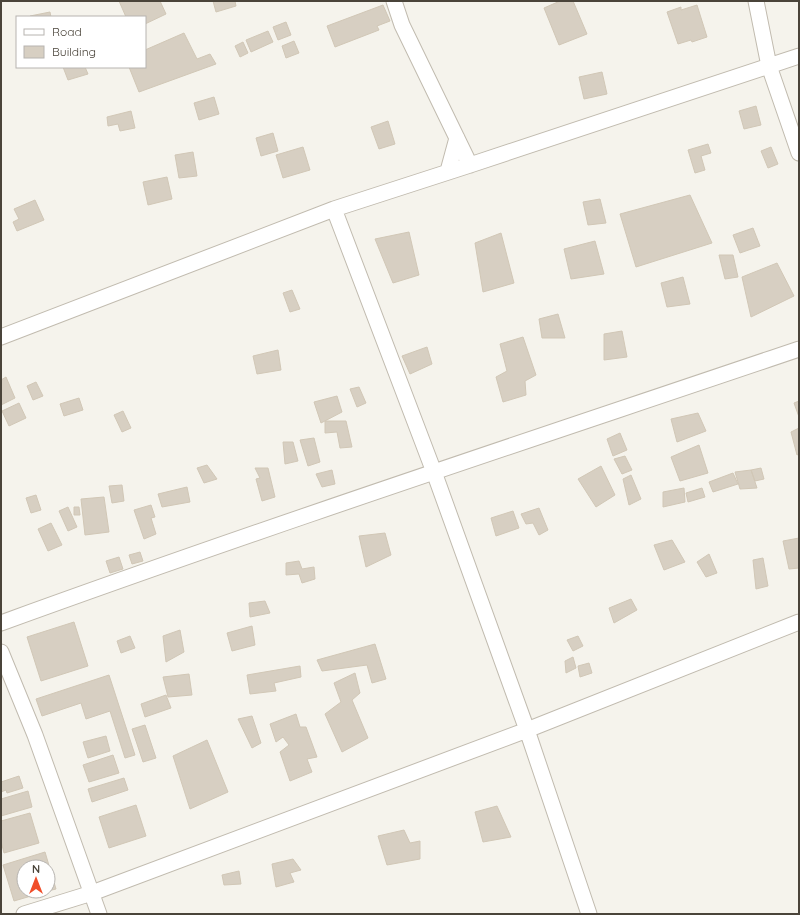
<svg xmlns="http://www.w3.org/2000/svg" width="800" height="915" font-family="Quicksand,sans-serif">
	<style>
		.building { fill: #d7cfc2; stroke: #d1c7b6 }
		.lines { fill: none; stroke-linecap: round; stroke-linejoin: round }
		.street-casing { stroke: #c1bbaf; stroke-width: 17 }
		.street { stroke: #fff; stroke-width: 15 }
	</style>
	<rect width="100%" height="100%" fill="#f5f3ec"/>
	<!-- building -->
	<path class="building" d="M119,1H160L166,14L145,24V17H126Z
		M213,1H235L236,6L216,12Z
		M560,1H573L587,34L559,45L544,8Z
		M383,5L390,21L377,26L379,30L335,47L327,26Z
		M697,5L707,37L692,42L691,40L678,44L667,12L681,7V10Z
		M50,12L51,17H30V16Z
		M286,22L291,35L278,40L273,27Z
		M268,31L273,42L251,52L246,40Z
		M184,33L197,59L210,54L216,64L139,92L129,67H145V50Z
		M294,41L299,53L286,58L282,46Z
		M243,42L248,53L240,57L235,46Z
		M63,67H85L88,74L68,80Z
		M602,72L607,94L584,99L579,77Z
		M214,97L219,114L199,120L194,103Z
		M756,106L761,125L744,129L739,111Z
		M131,111L135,128L120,131L118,124L108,126L107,117Z
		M388,121L395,144L379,149L371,127Z
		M273,133L278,151L261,156L256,138Z
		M708,144L711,153L701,156L705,170L695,173L688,150Z
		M303,147L310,170L283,178L276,155Z
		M771,147L778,164L768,168L761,151Z
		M193,152L197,176L179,178L175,155Z
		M167,177L172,199L148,205L143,182Z
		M690,195L712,243L636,267L620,214Z
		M600,199L606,223L588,225L583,202Z
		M35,200L44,220L17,231L13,222L19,219L14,209Z
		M753,228L760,246L740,253L733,235Z
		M409,232L419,275L393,283L375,239Z
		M501,233L514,283L483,292L475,243Z
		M595,241L604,274L571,279L564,249Z
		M719,255H733L738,277L725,279Z
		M777,263L794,296L751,317L742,277Z
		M683,277L690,304L667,307L661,283Z
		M292,290L300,309L290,312L283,293Z
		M558,314L565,338H542L539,319Z
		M622,331L627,357L604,360V334Z
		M523,337L536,375L525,381L526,395L503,402L496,377L507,371L500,344Z
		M427,347L432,364L410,374L402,356Z
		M278,350L281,370L257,374L253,356Z
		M6,377L15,398L1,405V380Z
		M36,382L43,396L33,400L27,386Z
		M359,387L366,403L357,407L350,389Z
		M337,396L342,412L321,423L314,402Z
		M79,398L83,410L64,416L60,404Z
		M799,401V417L794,403Z
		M19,403L26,418L9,426L2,411Z
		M123,411L131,428L122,432L114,415Z
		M698,413L706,431L677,442L671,419Z
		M325,421H346L352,447L340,448L337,432L325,433Z
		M799,428V454L797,455L791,432Z
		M620,433L627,450L613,456L607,439Z
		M314,438L320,462L308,466L300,440Z
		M283,442H293L298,461L285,464Z
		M699,445L708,473L680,481L671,457Z
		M625,456L632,470L622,474L614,459Z
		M207,465L217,479L204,483L197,468Z
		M601,466L615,495L596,507L578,479Z
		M255,468H268L275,497L262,501L256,479L260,478Z
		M761,468L764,479L755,481L751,470Z
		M332,470L335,484L322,487L316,474Z
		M751,470L757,488L740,489L735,472Z
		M733,473L738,484L713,492L709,482Z
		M631,475L641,499L629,505L623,479Z
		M122,485L124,501L112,503L109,486Z
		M187,487L190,502L162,507L158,494Z
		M684,488L685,502L663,507V492Z
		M702,488L705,497L688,502L686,493Z
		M36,495L41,510L31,513L26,498Z
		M104,497L109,532L85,535L81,499Z
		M151,505L155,517L151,518L156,534L144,539L134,510Z
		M68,507L77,527L68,531L59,511Z
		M74,507H79L80,515H74Z
		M539,508L548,530L539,535L533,523L526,524L521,514Z
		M513,511L519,528L496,536L491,518Z
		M51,523L62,545L48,551L38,529Z
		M385,533L391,555L366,567L359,536Z
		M799,538V568L789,569L783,541Z
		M672,540L685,562L664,570L654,545Z
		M140,552L143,561L132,564L129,555Z
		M709,554L717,573L706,577L697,562Z
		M119,557L123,569L110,573L106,561Z
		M763,558L768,586L756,589L753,560Z
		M299,561L302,569L314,567L315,579L302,583L299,574L286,575V563Z
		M631,599L637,610L614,623L609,608Z
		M265,601L270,613L250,617L249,603Z
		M74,622L88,666L41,681L27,637Z
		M252,626L255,645L232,651L227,633Z
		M180,630L184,652L166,662L163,636Z
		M130,636L135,648L121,653L117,641Z
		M578,636L583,646L573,651L567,640Z
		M375,644L386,679L372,683L367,665L322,671L317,660Z
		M573,657L576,668L566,673L565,661Z
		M589,663L592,673L580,677L578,666Z
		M300,666L301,677L274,683L276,691L250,694L247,675Z
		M355,673L360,693L352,700L368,738L342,752L325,714L341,702L334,683Z
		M189,674L192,695L168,697L163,677Z
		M109,675L135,755L125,758L110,711L86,719L81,703L42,716L36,699Z
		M166,695L171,708L145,717L141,704Z
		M296,714L300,727H306L317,757L307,759L312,772L290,781L280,752L289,745L283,737L276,742L270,724Z
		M252,716L261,743L252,748L238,719Z
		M145,725L156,758L143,762L132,729Z
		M106,736L110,751L88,758L83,742Z
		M207,740L228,792L190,809L173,756Z
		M113,755L119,773L89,782L83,765Z
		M19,776L23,788L7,793L6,790L1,792V782Z
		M124,778L128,790L92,802L88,789Z
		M28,791L32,807L1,816V799Z
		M136,805L146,836L109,848L99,817Z
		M497,806L511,837L483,842L475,812Z
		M30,813L39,843L4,853L1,841V821Z
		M404,830L410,843L420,841V859L387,865L378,836Z
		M45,852L56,889L48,891V867H24V891H48L14,901L3,865Z
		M293,859L301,870L290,873L294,882L276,887L272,864Z
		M239,871L241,884L224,885L222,875Z"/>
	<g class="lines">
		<defs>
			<path id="street" d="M394,1L402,25L470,165
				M756,1L769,66L799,153
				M448,171L457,138
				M334,209L434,472L527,730L589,914
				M1,337L334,209L470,165L799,56
				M1,623C265,527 533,439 799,349
				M1,652L35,735L99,914
				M24,914L92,893L527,730L799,622"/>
		</defs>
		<!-- street casing -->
		<use href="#street" class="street-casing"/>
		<!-- street -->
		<use href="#street" class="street"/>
	</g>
	<!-- border -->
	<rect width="800" height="915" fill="none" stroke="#4a443a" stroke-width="4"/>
	<!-- legend -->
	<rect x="16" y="16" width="130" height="52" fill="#ffffff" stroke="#b7b4b0"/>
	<rect x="24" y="29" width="20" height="6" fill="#ffffff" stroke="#b7b4b0"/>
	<text x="52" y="36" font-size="12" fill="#4a443a">Road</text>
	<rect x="24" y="46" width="20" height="12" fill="#d7cfc2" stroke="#b7b4b0"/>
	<text x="52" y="56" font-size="12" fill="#4a443a">Building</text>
	<!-- north arrow -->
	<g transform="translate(36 879)"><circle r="19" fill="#ffffff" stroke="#b7b4b0"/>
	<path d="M0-3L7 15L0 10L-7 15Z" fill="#f04d29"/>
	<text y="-6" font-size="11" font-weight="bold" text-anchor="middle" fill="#4a443a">N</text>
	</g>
</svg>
